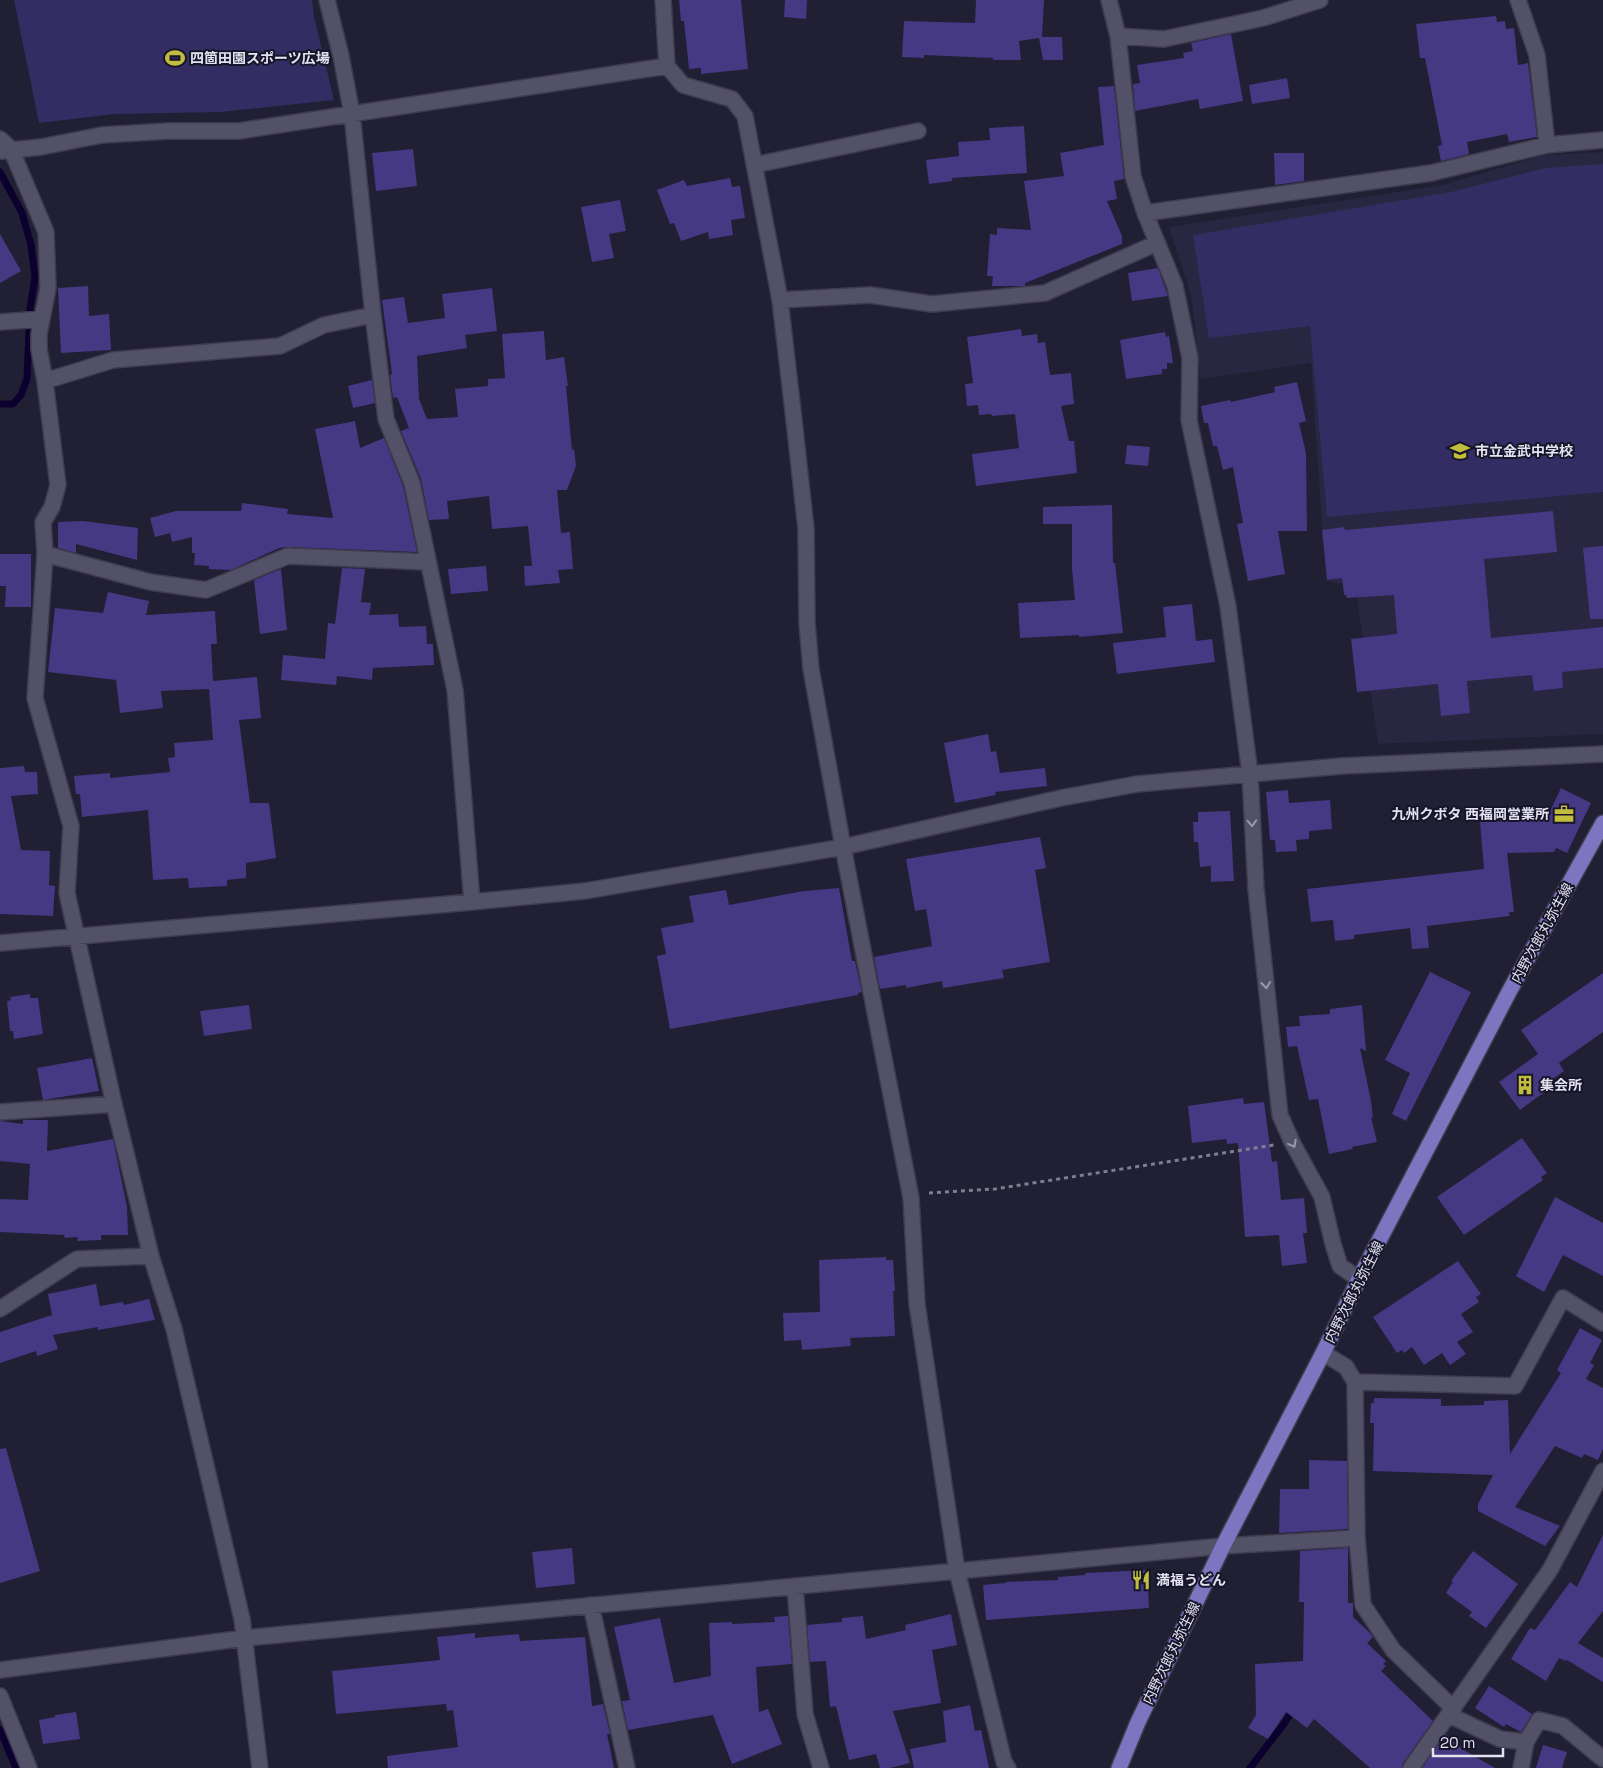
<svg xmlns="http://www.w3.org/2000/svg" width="1603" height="1768" font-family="'Space Grotesk','Noto Sans JP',sans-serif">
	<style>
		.built { fill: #282640 }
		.green { fill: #342d63 }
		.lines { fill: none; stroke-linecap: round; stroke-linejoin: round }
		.stream { stroke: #0c002f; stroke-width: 7 }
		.building { fill: #453983 }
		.minor-casing { stroke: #3e3c4d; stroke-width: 18 }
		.major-casing { stroke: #3e3c4d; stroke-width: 18 }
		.path { stroke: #7f7e8f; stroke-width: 3; stroke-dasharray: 4 4; stroke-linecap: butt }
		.minor { stroke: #525168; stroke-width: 15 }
		.major { stroke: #7d75c0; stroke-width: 15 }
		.oneway { stroke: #9a9aac }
		.labels { text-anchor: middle; stroke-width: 4; stroke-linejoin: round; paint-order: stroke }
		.poi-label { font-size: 14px; font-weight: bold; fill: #e3e2f0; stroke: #171529; text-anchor: start }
		.street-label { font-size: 14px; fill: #e3e2f0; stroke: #171529 }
	</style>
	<rect width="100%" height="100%" fill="#201f33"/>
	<!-- built -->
	<path class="built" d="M1603,152V734L1378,744L1355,585L1330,582L1322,524L1311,363L1201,379L1191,295L1169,227L1443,185L1544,155Z"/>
	<!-- green -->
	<path class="green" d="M14,0H312L314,17L334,100L220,112L114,114L39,123Z
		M1603,164V492L1327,517L1310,326L1209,338L1193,235L1451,192L1546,168Z"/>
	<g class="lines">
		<!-- stream -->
		<path class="stream" d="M0,172L22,213L31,245L35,277L30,309L27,379L21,395L13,404H0
			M0,1730L16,1768
			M1250,1768L1283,1725L1294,1709"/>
	</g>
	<!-- building -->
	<path class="building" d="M679,0H741L748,69L701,74V68L689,69L684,21H681Z
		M785,0H807L806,19L784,17Z
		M976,0H1044L1042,37H1062L1063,60H1043L1039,38L1019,41L1021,60H993V58L924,55V58L902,57L904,21L975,23Z
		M1496,16L1497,22L1505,21L1506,29L1514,28L1518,65L1528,63L1537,137L1509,142L1507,134L1467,142L1469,154L1441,161L1438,146L1442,145L1425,58H1420L1416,24Z
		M1231,34L1243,101L1200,109L1198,99L1135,111L1133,84L1140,83L1137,65L1184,58L1183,53L1193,51L1191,43Z
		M1287,78L1290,98L1252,104L1249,85Z
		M1114,86L1124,179L1114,181L1117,199L1107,201L1122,236V244L1025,283V286H992L993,276H987L990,234L997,235V228L1031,230L1024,181L1064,176L1060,153L1104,145L1098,87Z
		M1024,126L1027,173L952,178V181L929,184L926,160L959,156L958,142L990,140L989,128Z
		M413,149L417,186L376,191L372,153Z
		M1274,153H1304V181L1275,185Z
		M730,178L732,187L740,186L745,218L731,220L733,235L709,239L708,232L681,241L674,223L670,224L657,190L684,180L687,186Z
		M620,200L626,231L609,234L614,258L592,262L581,207Z
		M0,234L21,271L0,283Z
		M1158,268L1168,296L1132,301L1128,273Z
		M88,286L89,316L109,314L111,350L61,353L58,288Z
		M492,288L497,331L465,335L467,348L417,356L419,399L427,419L458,417L455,389L488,386V379L505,378L502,334L544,331L546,360L564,357L568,386H566L572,450L574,449L576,466L567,490H557L561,533L570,532L573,569L558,570L560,583L525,586L524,566H532L528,526L492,529L489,496L447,501L449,519L429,520L421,479L401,431L409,428L397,397L393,398L390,375L392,374L382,300L404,297L408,323L445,318L442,294Z
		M1021,329L1022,336L1037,334L1038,343L1045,342L1050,375L1071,373L1074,404L1061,406L1069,441H1074L1077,473L976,486L972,454L1019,448L1015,414L992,416L991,414L979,415L978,405L967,406L965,384L973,383L967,337Z
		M1165,332L1166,337L1169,336L1173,363H1167V369H1162V374L1126,379L1120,340Z
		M372,380L375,403L353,408L348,386Z
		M1297,382L1306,421L1299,423L1306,453L1307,531H1278L1285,574L1248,581L1237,524L1243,523L1233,467L1223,470L1217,446H1213L1208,423H1204L1201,406L1230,400L1231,402L1275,392L1274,387Z
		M355,421L360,448L384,438L403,486L417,552L288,547L279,548L231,570L209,569V566L194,565L195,553H192V537L172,542L170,533L155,537L150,518L176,511H241L242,503L288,509L287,514L333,518L315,429Z
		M1127,445L1150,447L1148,466L1125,464Z
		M1112,505L1113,563H1115L1123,633L1079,637V635L1020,638L1018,603L1075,600L1072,568V524H1043V507Z
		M1553,511L1557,552L1484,559L1491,638L1603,627V668L1562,672L1563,688L1534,691L1532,675L1467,681L1470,713L1441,716L1438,684L1357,692L1351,639L1397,634L1394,595L1347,598L1346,595H1344L1342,578L1327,580L1322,530L1344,527L1345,530Z
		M83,521L138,528L137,560L76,544V553L58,548V522Z
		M1603,546V619H1590L1583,548Z
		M0,554H31V607H5L6,586H0Z
		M486,566L488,591L451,594L448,569Z
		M342,568L365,569L361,602L371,603L369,615L398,614L399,627L426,626L427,644H433L434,665L373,668L372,680L337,676L336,685L281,680L283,655L325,659L328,623L335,624Z
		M281,569L287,630L260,634L254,580Z
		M108,592L149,601L146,615L215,611L217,644H211L213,681L257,677L261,718L239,720L250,803H269L276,858L246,863V878L227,880V886L189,888L188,878L153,880L148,810L82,817L80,794H76L74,776L110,773V778L170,772L168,758L175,757L174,743L213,740L209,689L161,691L163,708L120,713L116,680L48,672L55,608L103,613Z
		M1192,604L1196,641L1212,639L1215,662L1117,674L1113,643L1166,637L1163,607Z
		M988,734L991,752L996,751L1000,773L1045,768L1047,786L995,792L996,795L955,803L944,743Z
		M24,766L25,772H37L38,794L11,796L21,850L50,851L49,885L55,886L53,916L0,914V768Z
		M1561,788L1591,803L1567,853L1556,848L1554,852L1507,853L1514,912H1509L1510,916L1427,926L1429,948L1412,949L1410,928L1354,935V939L1335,941L1333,920L1311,922L1307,889L1484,869L1480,822L1546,820Z
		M1288,790L1289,803L1330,800L1332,829L1309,831V839L1296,840L1297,851L1276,852L1275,840H1270L1266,792Z
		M1230,811L1234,881L1211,882V866L1200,867L1198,842H1194L1193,822H1198V812Z
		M1040,837L1046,868L1035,870L1050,962L1002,970L1004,978L943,988L942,981L906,988V985L880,989L874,957L932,946L926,909L915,911L906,859Z
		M839,888L852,961H855L862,992L858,993V995L670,1029L657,956L666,954L661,928L694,922L689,896L726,890L729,905L804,891Z
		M1430,972L1471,992L1406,1121L1392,1114L1410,1073L1385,1060Z
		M1603,973V1032L1559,1063L1564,1071L1547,1083L1550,1088L1520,1110L1499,1082L1538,1054L1521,1030Z
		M30,994V998H38L43,1034L14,1039L13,1031H10L7,1001L11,1000L10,997Z
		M249,1005L252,1029L204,1036L200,1011Z
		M1362,1005L1366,1051L1360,1048L1371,1101L1373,1118L1371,1117L1377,1142L1352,1147L1353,1149L1329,1154L1318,1099L1309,1100L1297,1046L1288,1047L1286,1027L1300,1026L1299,1016L1330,1014V1009Z
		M92,1058L99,1091L43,1100L37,1068Z
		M1243,1098L1244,1104L1264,1102L1272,1162L1277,1161L1281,1200L1304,1198L1307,1233H1303L1307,1263L1282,1266L1279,1235L1245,1237L1238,1143L1227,1144L1226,1139L1192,1143L1188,1106Z
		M23,1120H48L47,1151L113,1139L127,1207L128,1235H101V1240L77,1241L78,1237L65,1238L64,1235L0,1232V1199L28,1200L30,1164L0,1161V1121L23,1124Z
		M1522,1138L1547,1173L1541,1177L1543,1180L1464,1235L1437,1197Z
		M1555,1197L1603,1223V1276L1563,1255L1544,1292L1516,1276Z
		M886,1257V1260H893L895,1291H893L895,1336L850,1338L851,1346L802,1350L801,1340L784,1341L783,1313L820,1312L819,1260Z
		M1458,1261L1481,1294L1476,1297L1479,1302L1461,1314L1473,1332L1457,1342L1466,1354L1450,1365L1442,1353L1424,1365L1412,1347L1404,1353L1402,1350L1397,1353L1373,1317Z
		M96,1284L100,1306L123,1302L124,1305L149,1299L155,1320L98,1330V1327L53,1335L58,1349L37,1356L36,1351L0,1363V1332L52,1315L48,1294Z
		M1580,1328L1602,1340L1590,1363L1594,1365L1586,1379L1603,1388V1449L1598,1460L1584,1454L1582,1458L1555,1446L1515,1507L1560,1526L1545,1546L1478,1511V1504L1493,1475L1373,1471L1374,1423H1370L1371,1403H1374V1398L1441,1399V1406L1484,1405V1401L1508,1400L1510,1454L1561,1373L1557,1370Z
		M6,1448L40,1571L0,1583V1449Z
		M1309,1460L1347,1461L1348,1529L1279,1533L1280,1489H1309Z
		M1603,1535V1611L1578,1643L1603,1658V1682L1567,1660L1566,1661L1559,1658L1546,1681L1511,1659L1530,1628L1535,1630L1570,1582L1577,1587Z
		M572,1548L575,1584L536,1588L532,1552Z
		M1348,1548V1603H1353V1617L1370,1633L1373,1637L1367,1643L1386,1661L1383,1664L1386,1666L1381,1671L1433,1721L1403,1763L1402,1768H1370L1314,1719L1307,1728L1286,1712L1268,1739L1248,1728L1256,1715L1255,1664L1303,1661L1304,1602H1299L1300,1551Z
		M1473,1551L1518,1584L1486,1628L1469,1616L1472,1612L1446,1593L1453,1582L1451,1581Z
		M1147,1570L1149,1608L986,1620L983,1585L1006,1583V1582L1058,1580V1577L1085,1575V1573Z
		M951,1614L957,1645L932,1650L941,1703L893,1711L910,1763L890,1768H880L876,1754L849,1760L836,1706L830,1707L826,1661L810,1662L807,1625L842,1622V1618L863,1616L866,1639L906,1630L905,1625Z
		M788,1616L792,1664L756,1667L759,1712L768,1709L782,1744L732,1764L713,1715L628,1730L622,1701L630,1700L614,1627L660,1618L674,1683L711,1676L709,1623L732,1622V1624L775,1622L774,1617Z
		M475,1633V1638L519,1634L520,1641L585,1637L592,1706L603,1704L610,1734H607L614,1768H388L387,1756L458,1747L453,1710L447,1711L446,1704L336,1714L332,1671L440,1660L437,1637Z
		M1489,1686L1532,1714L1521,1732L1506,1724L1504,1727L1475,1708Z
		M970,1705L975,1731L981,1730L989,1768H914L910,1749L946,1742L943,1711Z
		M76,1712L80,1739L43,1744L39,1720L55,1717V1715Z
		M1446,1734L1462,1749L1495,1768H1422Z
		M1543,1745L1567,1752L1562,1768H1536Z"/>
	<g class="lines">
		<defs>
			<path id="minor" d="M327,0L341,56L352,114L373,315L386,419L412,483L455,690L472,902
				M663,0L667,66L683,85L732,99L745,116L780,300L795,429L806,529L807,623L811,669L843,847L911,1198L917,1304L957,1571L1004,1762L1008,1768
				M1109,0L1118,36L1133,176L1145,213L1175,286L1190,358L1189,420L1228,606L1250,774L1256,889L1280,1115L1292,1142L1322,1197L1333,1244L1340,1266L1359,1279
				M1518,0L1537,55L1547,145
				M1118,36L1164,39L1263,18L1320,0
				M0,139L11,149L46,232L48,288L39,334V349L45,381L58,485L52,507L43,522L45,554L35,698L71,826L67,893L114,1104L151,1256L174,1329L242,1619L260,1768
				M2,151L41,147L102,135L169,131H239L667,66
				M754,165L918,131
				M1145,213L1431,173L1547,145L1603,140
				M780,300L870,295L932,304L1045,293L1157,243
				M0,322L42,319
				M45,381L113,360L280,346L324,325L373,315
				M45,554L150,582L206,590L288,556L428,562
				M0,943L472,902L585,891L843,847L1061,798L1137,784L1342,766L1603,754
				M0,1112L114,1104
				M0,1309L77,1259L151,1256
				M1323,1353L1346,1367L1355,1382L1357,1538L1363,1605L1393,1650L1454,1709
				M1355,1382L1515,1386L1563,1298L1603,1323
				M795,1586L805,1714L821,1768
				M591,1605L627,1768
				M0,1670L245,1638L1223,1546L1357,1538
				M0,1696L29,1768
				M1449,1715L1500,1739L1526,1742L1539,1720L1563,1726L1603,1759
				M1411,1768L1550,1570L1603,1471
				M1521,1768L1526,1742"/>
			<path id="major" d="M1119,1768L1138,1722L1223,1546L1323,1353L1359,1279L1510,990L1603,823"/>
		</defs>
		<!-- minor casing -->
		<use href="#minor" class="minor-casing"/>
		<!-- major casing -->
		<use href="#major" class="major-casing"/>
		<!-- path -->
		<path class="path" d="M929,1193L995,1189L1274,1145"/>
		<!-- minor -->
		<use href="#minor" class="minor"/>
		<!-- major -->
		<use href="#major" class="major"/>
	</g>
	<!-- one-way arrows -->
	<defs><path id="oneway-chevron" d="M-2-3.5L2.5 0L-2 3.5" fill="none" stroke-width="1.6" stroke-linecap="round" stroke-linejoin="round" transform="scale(1.25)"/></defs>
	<g class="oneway">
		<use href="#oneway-chevron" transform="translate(1252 823) rotate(87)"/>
		<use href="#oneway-chevron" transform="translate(1266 985) rotate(84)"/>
		<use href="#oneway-chevron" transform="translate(1293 1144) rotate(62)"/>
	</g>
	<!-- icons -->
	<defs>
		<symbol id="stadium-bare" viewBox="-9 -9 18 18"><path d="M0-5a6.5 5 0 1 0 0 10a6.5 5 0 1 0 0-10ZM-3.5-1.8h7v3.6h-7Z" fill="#c2bd3f" stroke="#171529" stroke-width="2.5" paint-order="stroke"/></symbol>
		<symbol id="school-bare" viewBox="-9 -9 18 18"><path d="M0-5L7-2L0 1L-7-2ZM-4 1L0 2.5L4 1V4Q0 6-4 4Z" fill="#c2bd3f" stroke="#171529" stroke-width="2.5" paint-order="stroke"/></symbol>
		<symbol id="office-bare" viewBox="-9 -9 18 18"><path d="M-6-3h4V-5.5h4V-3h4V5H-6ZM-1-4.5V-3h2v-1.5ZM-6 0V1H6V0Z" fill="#c2bd3f" stroke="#171529" stroke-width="2.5" paint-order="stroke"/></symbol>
		<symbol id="building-bare" viewBox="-9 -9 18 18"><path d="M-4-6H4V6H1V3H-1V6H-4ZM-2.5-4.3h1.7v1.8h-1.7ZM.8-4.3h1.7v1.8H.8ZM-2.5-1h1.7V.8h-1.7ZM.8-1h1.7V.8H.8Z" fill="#c2bd3f" stroke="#171529" stroke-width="2.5" paint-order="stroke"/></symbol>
		<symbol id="restaurant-bare" viewBox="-9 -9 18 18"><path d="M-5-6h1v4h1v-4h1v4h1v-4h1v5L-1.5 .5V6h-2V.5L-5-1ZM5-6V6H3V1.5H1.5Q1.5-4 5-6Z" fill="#c2bd3f" stroke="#171529" stroke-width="2.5" paint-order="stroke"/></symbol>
	</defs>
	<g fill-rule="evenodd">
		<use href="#stadium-bare" x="161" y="44" width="28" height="28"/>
		<use href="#school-bare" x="1446" y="437" width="28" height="28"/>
		<use href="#office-bare" x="1550" y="800" width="28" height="28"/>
		<use href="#building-bare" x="1511" y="1071" width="28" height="28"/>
		<use href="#restaurant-bare" x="1127" y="1566" width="28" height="28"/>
	</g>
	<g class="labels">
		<!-- poi labels -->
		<g class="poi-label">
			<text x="190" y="63">四箇田園スポーツ広場</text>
			<text x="1475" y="456">市立金武中学校</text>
			<text x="1549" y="819" text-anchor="end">九州クボタ 西福岡営業所</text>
			<text x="1540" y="1090">集会所</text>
			<text x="1156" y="1585">満福うどん</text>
		</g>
		<!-- street labels -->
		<g class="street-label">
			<text transform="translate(1542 933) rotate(-61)" y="5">内野次郎丸弥生線</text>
			<text transform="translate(1354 1292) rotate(-63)" y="5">内野次郎丸弥生線</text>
			<text transform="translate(1171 1653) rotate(-64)" y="5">内野次郎丸弥生線</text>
		</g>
	</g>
	<!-- scale -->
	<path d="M1433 1748v8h70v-8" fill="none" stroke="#e3e2f0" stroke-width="2.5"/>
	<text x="1440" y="1748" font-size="15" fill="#e3e2f0" stroke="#171529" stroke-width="4" paint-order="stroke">20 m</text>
</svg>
